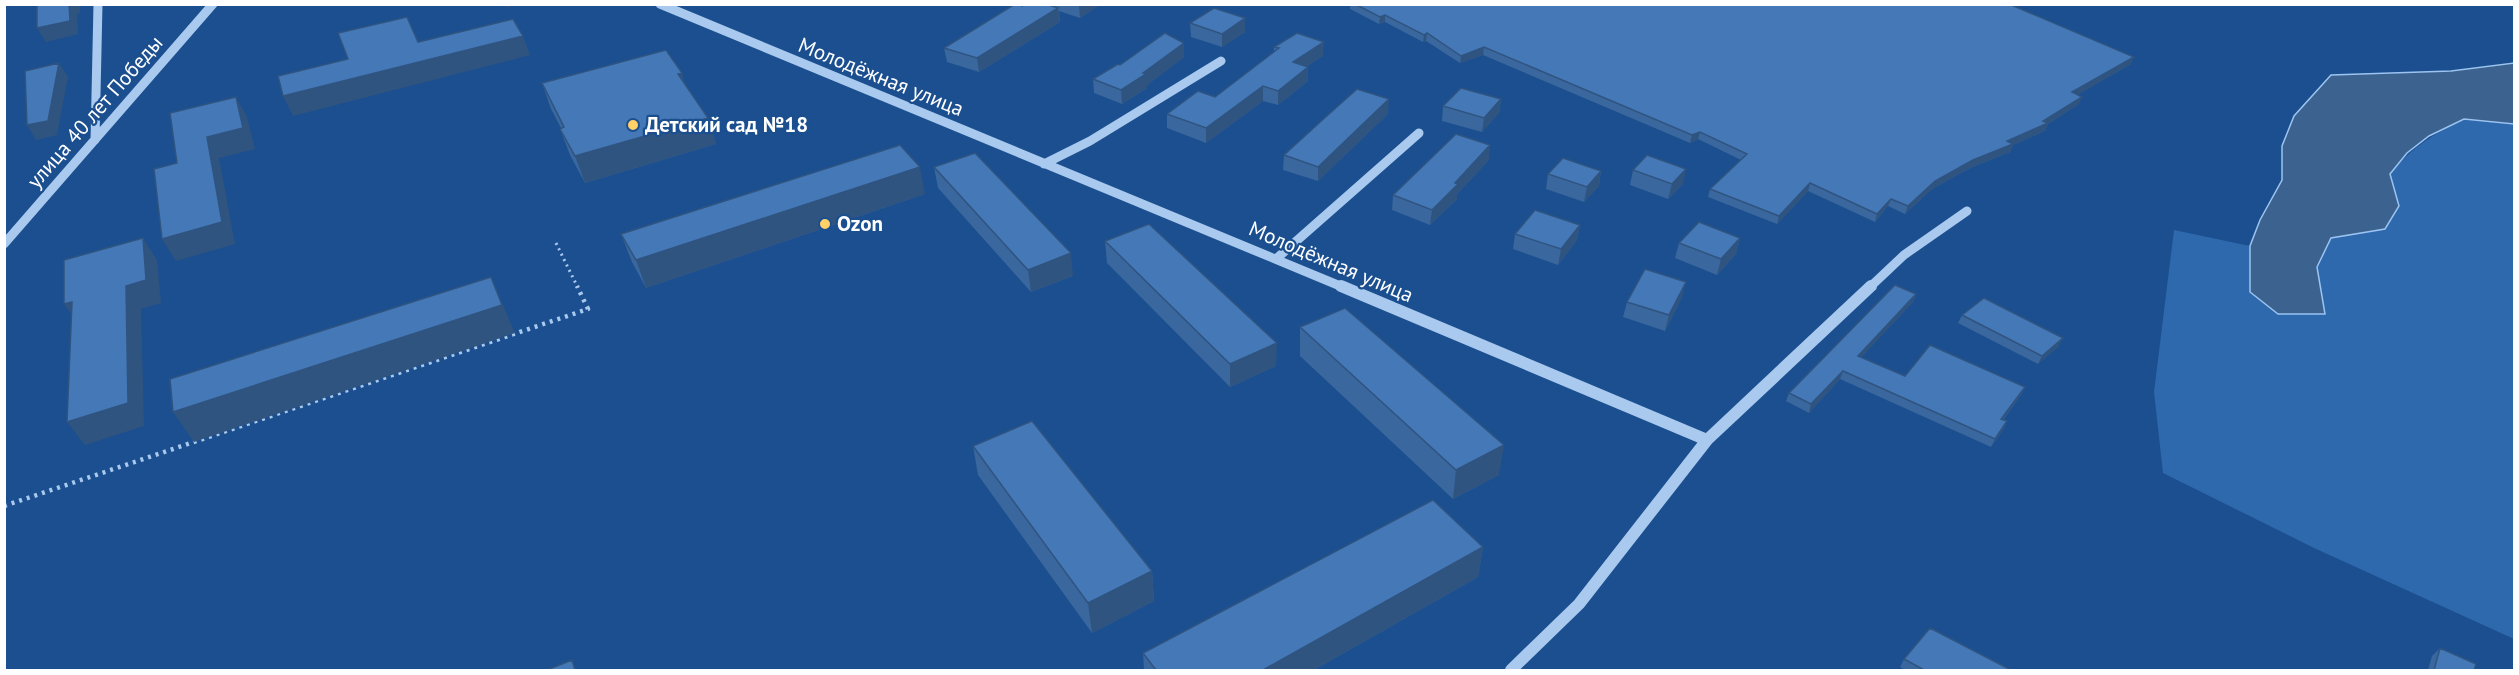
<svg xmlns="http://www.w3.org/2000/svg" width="2519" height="675" font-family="'PT Sans',sans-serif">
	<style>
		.green { fill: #2e69ad }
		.water { fill: #3c6290; stroke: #9cc4f0; stroke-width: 1.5 }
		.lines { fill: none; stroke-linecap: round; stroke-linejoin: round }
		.path-far1 { stroke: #a9c9ee; stroke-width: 3; stroke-dasharray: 2 4; stroke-linecap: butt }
		.path { stroke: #a9c9ee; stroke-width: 4.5; stroke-dasharray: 3 5; stroke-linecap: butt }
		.minor-far1 { stroke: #a9c9ee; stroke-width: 9 }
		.minor { stroke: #a9c9ee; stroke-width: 12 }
		.wall { fill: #3a679d }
		.shaded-wall { fill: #305480 }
		.building { fill: #4478b7; stroke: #305480; stroke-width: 1.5 }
		.poi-dot { fill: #ffd166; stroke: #1b4f8f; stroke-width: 2 }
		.labels { text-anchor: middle; stroke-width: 4.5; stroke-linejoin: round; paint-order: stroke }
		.street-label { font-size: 21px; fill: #fff; stroke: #1b4f8f }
		.poi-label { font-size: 21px; font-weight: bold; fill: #fff; stroke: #1b4f8f; text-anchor: start }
	</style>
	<rect width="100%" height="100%" fill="#1b4f8f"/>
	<!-- green -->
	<path class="green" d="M2464,119L2514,124V639L2314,548L2163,473L2154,392L2174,230L2250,246V292L2325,313L2317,267L2331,238L2385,229L2399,206L2390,174C2413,146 2433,135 2464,119Z"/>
	<!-- water -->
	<path class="water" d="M2514,63V124L2464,119L2429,136L2407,153L2390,174L2399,206L2385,229L2331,238L2317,267L2325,314H2278L2250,292V246L2260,220L2282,180V146L2294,116L2331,75L2451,71Z"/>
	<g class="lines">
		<!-- path-far1 -->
		<path class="path-far1" d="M556,243L578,288"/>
		<!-- path -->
		<path class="path" d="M4,506L588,309L577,286"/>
		<!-- minor-far1 -->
		<path class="minor-far1" d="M660,4L1345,288
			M95,140L98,4
			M1044,164L1090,141L1221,61
			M4,244L213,4
			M1276,259L1419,133
			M1869,288L1904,255L1967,211"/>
		<!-- minor -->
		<path class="minor" d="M1341,286L1707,440L1579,604L1511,670
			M1707,440L1871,286"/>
	</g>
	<!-- wall -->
	<path class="wall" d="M1051,4H1101L1080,18L1059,11L1060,22L979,72L947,62L944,48L1051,6Z
		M1350,4H2009L2131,64L2077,95L2079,104L2048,124L2045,131L2013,145L2010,152L1970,168L1932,189L1905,214L1888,206L1875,222L1808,191L1777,224L1708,197L1710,189L1741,160L1698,139L1690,143L1483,55L1460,63L1426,41L1423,42L1385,22L1379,24L1350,9Z
		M1245,18V32L1222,47L1191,37L1190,23Z
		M1184,43V57L1147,85V88L1122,104L1094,93L1093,79L1120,65Z
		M1274,47L1323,56L1307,66L1308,67V81L1278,105L1263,101L1206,143L1167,128V114L1215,97L1274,52Z
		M542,83L686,87L708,118L716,144L585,183L570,155L560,129L561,128L551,109Z
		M1501,99L1499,113L1482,132L1442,121L1443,106Z
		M1388,114L1318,181L1283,170L1284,155Z
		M1489,160L1457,194V199L1430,225L1392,210L1393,195Z
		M934,167L1073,276L1031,292L938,188Z
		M1633,170L1683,184L1668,199L1630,185Z
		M1601,171L1599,186L1584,202L1546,189L1548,174Z
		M925,194L646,288L632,262L621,234Z
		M1580,225L1577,240L1558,265L1513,249L1515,234Z
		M1740,238L1736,254L1717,275L1675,258L1679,243Z
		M1105,241L1276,366L1230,387L1107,263Z
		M1916,294L1913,302L1861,357L1905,376L2025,387L2021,395L2003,420L2007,421L2003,430L1991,447L1840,379L1809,413L1786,401L1789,393Z
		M1682,297L1665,331L1623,317L1627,302Z
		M1962,315L2059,346L2038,364L1958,323Z
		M1300,327L1499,475L1453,499L1300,356Z
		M973,446L1152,571L1154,601L1092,633L978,475Z
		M1483,547L1478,577L1314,670H1144L1143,653Z
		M2440,648L2474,670H2428L2432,656Z
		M1904,659L2011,670H1905L1900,667Z"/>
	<!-- shaded-wall -->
	<path class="shaded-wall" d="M69,4H80V13L77,14L78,34L46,42L37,28Z
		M505,4H514L506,8Z
		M1079,4H1101L1080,18Z
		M1058,8L1060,22L979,72L977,58Z
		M1385,15V22L1379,24L1380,17Z
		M1245,18V32L1222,47V34Z
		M1427,33L1426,41L1423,42L1424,35Z
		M523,36L530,55L293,116L283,96Z
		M1324,42L1323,56L1292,76L1293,62Z
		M1184,43V57L1147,85V88L1122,104L1121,90Z
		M1484,47L1483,55L1460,63L1461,56Z
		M2134,57L2131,64L2069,100L2072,92Z
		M59,63L68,77L57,135L36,140L27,125Z
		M1308,67V81L1278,105V91Z
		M682,73L690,99L678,74Z
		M1263,86V101L1206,143V128Z
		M236,97L247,117L255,149L219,158L235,244L176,261L162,239L207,137Z
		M2082,97L2079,104L2048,124L2045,131L2013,145L2010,152L1970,168L1932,189L1905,214L1908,206L1935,181L2043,121Z
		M1389,99L1388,114L1318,181V167Z
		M1501,99L1499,113L1482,132L1484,118Z
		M708,118L716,144L585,183L575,156Z
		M1700,132L1698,139L1690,143L1692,135Z
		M1490,145L1489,160L1457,194V199L1430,225L1432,210L1455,183Z
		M920,167L925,194L646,288L636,260Z
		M1686,169L1683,184L1668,199L1672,184Z
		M1601,171L1599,186L1584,202L1587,187Z
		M1810,183L1808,191L1777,224L1779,216Z
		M1891,199L1888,206L1875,222L1877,214Z
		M1580,225L1577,240L1558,265L1561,249Z
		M143,238L157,260L161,303L141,309L144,426L85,445L67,422L126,286Z
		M1740,238L1736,254L1717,275L1721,259Z
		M1071,253L1073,276L1031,292L1028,270Z
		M491,277L515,333L194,442L173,412Z
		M1686,282L1682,297L1665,331L1669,315Z
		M1916,294L1913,302L1855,364L1858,356Z
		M72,302L81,327L64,304Z
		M2063,338L2059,346L2038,364L2042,356Z
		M1277,343L1276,366L1230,387V364Z
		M1843,371L1840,379L1809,413L1811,404Z
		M2025,387L2021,395L1997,427L2001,419Z
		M2007,421L2003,430L1991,447L1995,439Z
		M1504,445L1499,475L1453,499L1456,470Z
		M1483,547L1478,577L1314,670H1263Z
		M1152,571L1154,601L1092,633L1088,603Z"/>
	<!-- building -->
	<path class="building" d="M37,4H69L70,21L37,28Z
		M1015,4H1018L1022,6L1026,4H1046L1058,8L977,58L944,48Z
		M1355,4H2009L2134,57L2072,92L2082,97L2043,121L2048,123L2007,141L2013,144L1973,160L1935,181L1908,206L1891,199L1877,214L1810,183L1779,216L1710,189L1747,154L1700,132L1692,135L1484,47L1461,56L1427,33L1424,35L1385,15L1380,17Z
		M1214,8L1245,18L1222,34L1190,23Z
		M407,17L418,42L513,19L523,36L283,96L278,76L348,59L338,33Z
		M1165,33L1184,43L1143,73L1146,74L1121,90L1093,79L1118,64L1120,65Z
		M1297,33L1324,42L1293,62L1308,67L1278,91L1263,86L1206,128L1167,114L1198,91L1215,97L1279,48L1274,47Z
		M666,50L682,73L678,74L708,118L575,156L560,129L564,127L542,83Z
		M59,63L48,121L27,125L25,71Z
		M1461,88L1501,99L1484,118L1443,106Z
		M1357,89L1389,99L1318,167L1284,155L1319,123Z
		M236,97L243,128L207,137L222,222L162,239L154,169L177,163L170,113Z
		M1456,134L1490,145L1455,183L1458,184L1432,210L1393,195Z
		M900,145L920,167L636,260L621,234Z
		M975,153L1071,253L1028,270L934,167Z
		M1647,155L1686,169L1672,184L1633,170Z
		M1563,158L1601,171L1587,187L1548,174Z
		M1535,210L1580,225L1561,249L1515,234Z
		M1699,222L1740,238L1721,259L1679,243Z
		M1149,224L1277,343L1230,364L1105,241Z
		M143,238L146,280L126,286L128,403L67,422L72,302L64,304V260Z
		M1645,269L1686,282L1669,315L1627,302Z
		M491,277L502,305L173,412L170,379Z
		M1895,285L1916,294L1858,356L1905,376L1930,345L2025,387L2001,419L2007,421L1995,439L1843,371L1811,404L1789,393Z
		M1984,298L2063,338L2042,356L1962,315Z
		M1345,308L1504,445L1456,470L1300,327Z
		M1032,421L1152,571L1088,603L973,446Z
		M1433,500L1483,547L1263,670H1156L1143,653Z
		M1930,628L2011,670H1924L1904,659Z
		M2440,648L2476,664L2474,670H2434Z
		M572,660L575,670H547Z"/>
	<!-- markers -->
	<g class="poi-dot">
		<circle cx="633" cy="125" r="6"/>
		<circle cx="825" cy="224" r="6"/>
	</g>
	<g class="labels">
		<!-- street labels -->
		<g class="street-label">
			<text transform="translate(881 77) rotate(22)" y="7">Молодёжная улица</text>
			<text transform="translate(95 112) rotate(-49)" y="7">улица 40 лет Победы</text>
			<text transform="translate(1331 262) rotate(23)" y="7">Молодёжная улица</text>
		</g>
		<!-- poi labels -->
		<g class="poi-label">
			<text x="645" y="132">Детский сад №18</text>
			<text x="837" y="231">Ozon</text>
		</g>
	</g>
	<!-- border -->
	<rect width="2519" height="675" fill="none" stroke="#ffffff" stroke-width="12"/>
</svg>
